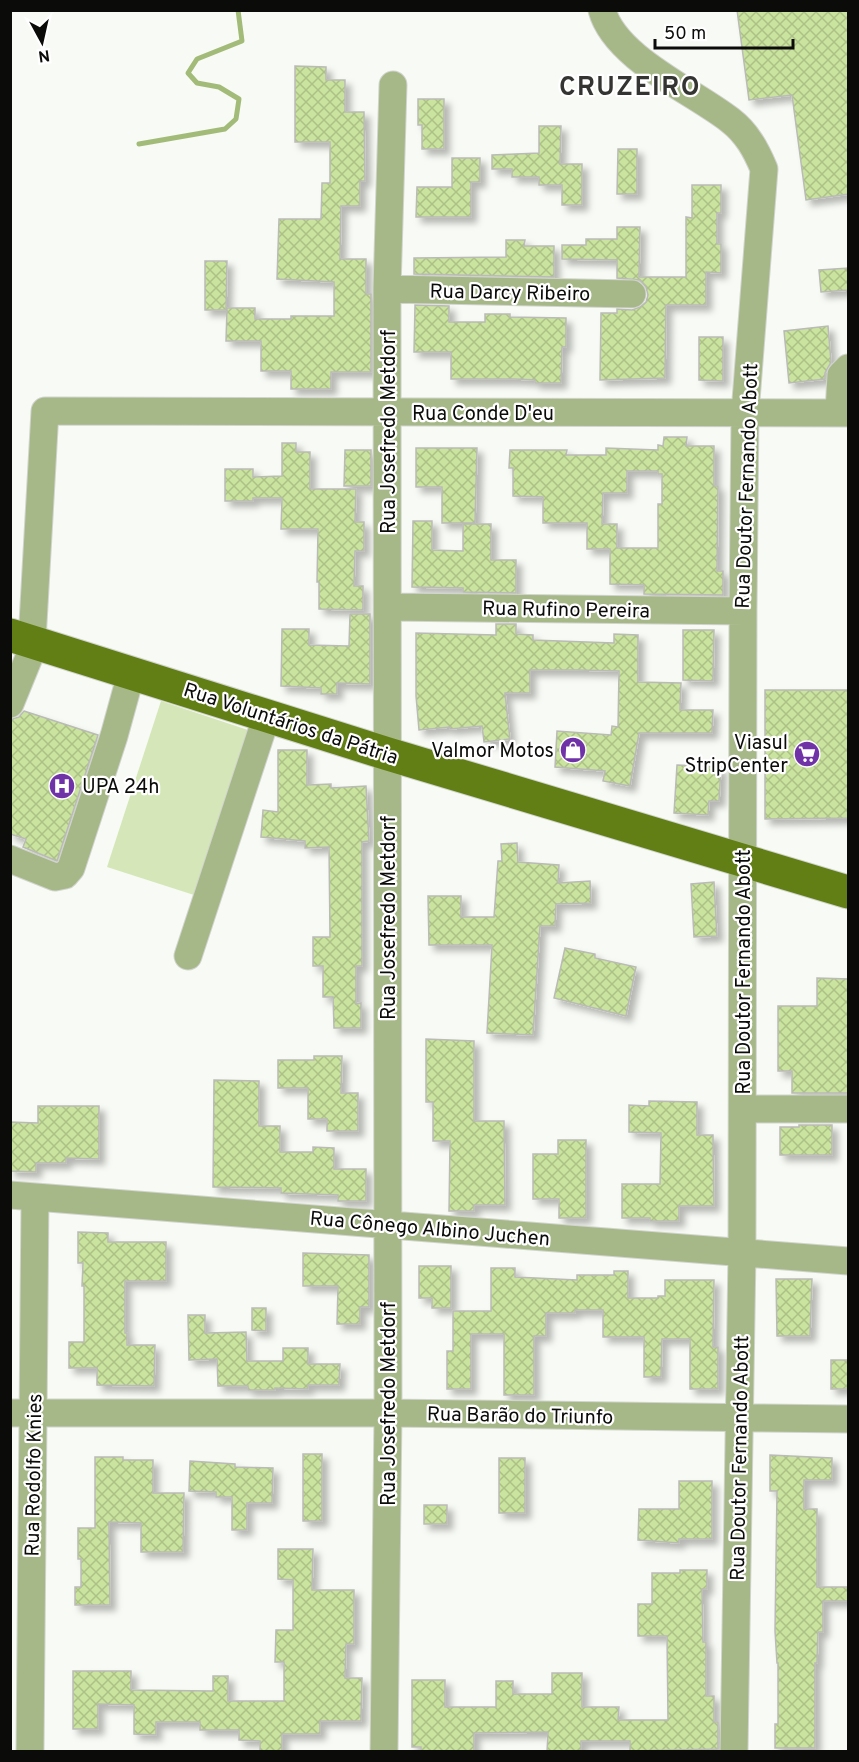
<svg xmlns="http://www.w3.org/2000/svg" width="859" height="1762" font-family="Overpass,sans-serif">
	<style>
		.green { fill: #d5e7b8 }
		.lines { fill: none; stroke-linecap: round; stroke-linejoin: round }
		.stream { stroke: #a3bb78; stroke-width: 5 }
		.building { fill: url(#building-cross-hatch); stroke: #babbb7; stroke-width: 1.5; fill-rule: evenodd; filter: url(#shadow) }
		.minor-casing { stroke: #d2d4cf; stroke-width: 29 }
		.major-casing { stroke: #d2d4cf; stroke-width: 35 }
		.minor { stroke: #a6b887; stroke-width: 27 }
		.major { stroke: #627f15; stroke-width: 33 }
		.labels { text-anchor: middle; stroke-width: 4.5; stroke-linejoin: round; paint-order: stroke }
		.street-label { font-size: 20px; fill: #0b0b0a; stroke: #fff }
		.poi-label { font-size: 20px; fill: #0b0b0a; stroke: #fff; text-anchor: end }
		.district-label { font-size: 26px; font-weight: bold; letter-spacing: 1.5px; fill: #343532; stroke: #fff }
	</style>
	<defs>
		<pattern id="building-cross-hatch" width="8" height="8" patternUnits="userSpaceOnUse" patternTransform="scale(1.5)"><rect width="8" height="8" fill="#cae39e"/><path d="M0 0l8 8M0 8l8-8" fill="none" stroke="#acc187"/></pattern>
		<filter id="shadow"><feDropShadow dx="5.5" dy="5.5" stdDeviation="3" flood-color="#0004"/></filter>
	</defs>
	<rect width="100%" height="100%" fill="#f8faf5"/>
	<!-- green -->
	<path class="green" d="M161,701L248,730L194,895L107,867Z"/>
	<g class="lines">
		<!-- stream -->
		<path class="stream" d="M139,144L225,129L236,119L239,99L219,87L197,83L188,73L197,59L242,41L238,10"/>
	</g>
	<!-- building -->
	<path class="building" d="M737,10H849V194L806,200L792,95L749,100Z
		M295,66L326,67V80H345V112H364L365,181H360V206H341L340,259H366V294H371V372H331V389H291V371H261V341H226L227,308H255V319H291V316H334V282L277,279L279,219H321L322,183H330V142H295Z
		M418,99H444V149H422V125H418Z
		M539,126H561L560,164H582V205H562V185H539V177H512V169H492V155L539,153Z
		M618,149H637V194H617Z
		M452,158H480V182H471V217H416L417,187H452Z
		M692,185H721V213H717V244H721V273L706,272V305H666L665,378L600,380L601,313H617V309L632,310L640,307L646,302L648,295L646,287L640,280L617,278V260L562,259V245H586V239H617V227H640L639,277H686V217L692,218Z
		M506,240H525L524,246H554V277L414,274V258L506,257Z
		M205,261H227L226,310H205Z
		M849,268V290L821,292L819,270Z
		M415,305L449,306V322H485V314H510V317L566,318V347H562L561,383H535V380L515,379H451V352H414Z
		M828,326L831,362L825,373V379L789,383L784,331Z
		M699,337H723V381L699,380Z
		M664,437H687L686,446H714V486H718L717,571H723V595L644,594V585L610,584V549H587V523H543V497L513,496V468H509L510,450H567L566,455H606V448L658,450V445L663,446ZM627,471H658V474H662V504H658V548H617V524H602L603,493H627Z
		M282,443H296V452H310V489H356L355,522H364V551H355L354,586H363V610L319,609V582H317L318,529H281L282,498H253V501H225V469H253V477L282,476Z
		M416,448H477L475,523H442V487H416Z
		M345,450H371V486H344Z
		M413,521H432V550L463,551V524H491V560H516V593L463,592V588L412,587Z
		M350,614H370V684L337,683V694H321V688L281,686L282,629H309V645L349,646Z
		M496,624H516V634L533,635V640L614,643V634L638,635V682L681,683L680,710H713L712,733H639L630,786L603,781L605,771L555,767L557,731L611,735L612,726L618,727L619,671L577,670H530V693H505L510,739L484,742L482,726L450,729V727L419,730L416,696V633L496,635Z
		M683,630H714L713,681L683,680Z
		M765,690H849V818L765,819Z
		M24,711L98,735L57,861L23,847L26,839L10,834V725L12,719L19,717Z
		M278,750H307V785L331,784V788L366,786L369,841L362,842V966H356V1004L361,1003V1028H334L333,997H323V966H313V937H330L329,847L305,848V841L261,837L263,810L278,812Z
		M677,765L721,767L719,801H709L708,815L674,813Z
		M517,843L518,862L559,865L558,883L590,881L591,903L556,904L555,926H540L533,1035L487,1033L492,945H429L428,896H461V917H494L498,861H502L501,844Z
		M714,882L717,936L694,937L691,884Z
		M565,948L595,954V958L636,967L626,1016L554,998Z
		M817,978L849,979V1093H792V1071H778V1006H817Z
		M426,1039L474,1041V1121H504L505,1205H474V1211H449L450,1141H433V1102H426Z
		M314,1056H342L341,1093H358V1131H327V1119H308V1088H278V1060H314Z
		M214,1080L259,1081V1126H280V1152H313V1147L334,1148V1169H366V1201H338V1195L281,1193V1188L213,1187Z
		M649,1101L697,1102V1135H713L714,1206H679V1221H650V1218H622V1184H660L661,1133L629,1132V1105L649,1106Z
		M38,1106H99V1159L66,1158V1163H36V1172L10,1171V1122L38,1123Z
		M799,1125H832V1155H780V1127H799Z
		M558,1140H586V1218H559V1199H533V1154H558Z
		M78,1232L108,1233V1242H166V1281H125V1333H127V1345H155L154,1386L97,1385V1368H69V1342H84V1286H82L83,1263H78Z
		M303,1253L369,1255V1307H360V1324H337L338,1286H303Z
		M419,1266H451V1308H432V1298H419Z
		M491,1268H515V1277L577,1280V1275H614V1271H628V1298H658V1296H665V1280H714L713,1347H718V1389H690V1339H662L661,1377H644V1337H603V1310H575V1313H546V1336H534V1395H504V1334H471V1389H447V1351H453V1311H491Z
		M776,1279H812L810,1336H777Z
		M252,1308H266V1331L252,1330Z
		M188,1315H205V1333L246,1332L247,1361H283V1348H308V1364H340L339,1385H308V1389L275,1388V1390H248V1386H218L217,1359L189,1360Z
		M831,1360H849V1389H831Z
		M303,1454H322V1521H303Z
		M770,1455L832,1458V1480H804V1509H817V1587H849V1601H823V1632H818L817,1663H815V1748H775V1724H778V1663H777L775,1631L777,1491H770Z
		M95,1457H123V1460H153V1493H184L183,1552H141V1523L109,1522L110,1605H75V1587H81V1559H78V1528H95Z
		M499,1458H525V1513H499Z
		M190,1461L235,1464V1467L273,1468L272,1503H247V1530H232V1497H216V1492L189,1491Z
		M679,1481H712V1539H679V1543L638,1540L639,1509H679Z
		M424,1505H447V1524H424Z
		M278,1549H313L312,1590H354V1644H346L345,1678H362L361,1721H320V1734H282V1751H260V1741L239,1740V1730H200V1722H156V1735L134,1734V1705L98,1704V1729H73V1671H131V1690L213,1691V1676H228V1701H284V1662H275L276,1630H293V1580L278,1579Z
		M680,1570H707V1589H702L703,1642H706V1696H714V1722H718V1749L630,1751V1741H581V1752H547L548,1732L474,1733V1752H421V1747H412V1680H445V1707H496V1681H513V1694H552V1673H582V1707H619L618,1720H668L667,1636H638V1604H652V1573H680Z"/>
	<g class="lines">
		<defs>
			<path id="minor" d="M602,10C615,58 693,91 730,120C747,133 756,150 764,169L745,413L743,611L742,1253L734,1752
				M387,289L632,294
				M839,413L841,375L848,368
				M388,607L743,611
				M32,641L45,411L848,413
				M10,704L32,650
				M10,859L55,877L65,875L71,868L114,736L128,685
				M188,956L267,715
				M743,1109H848
				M10,1195L848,1261
				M10,1413H388L848,1419
				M30,1752L35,1198
				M384,1752L388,1413L387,289L393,85"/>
			<path id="major" d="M10,635L388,754L848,892"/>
		</defs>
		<!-- minor casing -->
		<use href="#minor" class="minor-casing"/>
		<!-- major casing -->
		<use href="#major" class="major-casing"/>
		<!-- minor -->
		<use href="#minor" class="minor"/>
		<!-- major -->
		<use href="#major" class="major"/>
	</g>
	<!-- icons -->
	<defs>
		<symbol id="shop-disc" viewBox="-11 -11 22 22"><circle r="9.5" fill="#7032a7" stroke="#fff"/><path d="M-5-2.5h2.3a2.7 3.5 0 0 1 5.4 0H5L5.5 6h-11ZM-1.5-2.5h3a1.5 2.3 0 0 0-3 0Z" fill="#fff"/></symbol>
		<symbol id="supermarket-disc" viewBox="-11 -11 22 22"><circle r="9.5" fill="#7032a7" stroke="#fff"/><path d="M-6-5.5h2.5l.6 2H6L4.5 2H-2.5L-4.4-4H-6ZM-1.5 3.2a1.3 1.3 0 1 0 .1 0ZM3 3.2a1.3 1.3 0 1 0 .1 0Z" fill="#fff"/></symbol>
		<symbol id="hospital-disc" viewBox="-11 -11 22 22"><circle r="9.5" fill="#7032a7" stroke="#fff"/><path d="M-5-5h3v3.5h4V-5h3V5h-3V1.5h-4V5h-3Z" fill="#fff"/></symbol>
	</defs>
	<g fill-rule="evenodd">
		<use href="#shop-disc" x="558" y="735" width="30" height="30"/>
		<use href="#supermarket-disc" x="792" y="739" width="30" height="30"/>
		<use href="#hospital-disc" x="47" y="771" width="30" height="30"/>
	</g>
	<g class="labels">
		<!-- street labels -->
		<g class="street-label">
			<text transform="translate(510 292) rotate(1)" y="7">Rua Darcy Ribeiro</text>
			<text x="483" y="420">Rua Conde D'eu</text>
			<text transform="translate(388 432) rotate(-90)" y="7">Rua Josefredo Metdorf</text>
			<text transform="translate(746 486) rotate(-88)" y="7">Rua Doutor Fernando Abott</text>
			<text transform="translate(566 609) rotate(1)" y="7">Rua Rufino Pereira</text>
			<text transform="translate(291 723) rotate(18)" y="7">Rua Voluntários da Pátria</text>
			<text transform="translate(388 918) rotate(-90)" y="7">Rua Josefredo Metdorf</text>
			<text transform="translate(743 972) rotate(-90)" y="7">Rua Doutor Fernando Abott</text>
			<text transform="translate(430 1228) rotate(5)" y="7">Rua Cônego Albino Juchen</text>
			<text transform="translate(388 1404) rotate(-90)" y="7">Rua Josefredo Metdorf</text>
			<text transform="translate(520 1415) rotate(1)" y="7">Rua Barão do Triunfo</text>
			<text transform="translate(739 1458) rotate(-89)" y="7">Rua Doutor Fernando Abott</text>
			<text transform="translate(33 1475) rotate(-89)" y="7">Rua Rodolfo Knies</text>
		</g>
		<!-- poi labels -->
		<g class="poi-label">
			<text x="788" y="749">Viasul<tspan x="788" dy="23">StripCenter</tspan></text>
			<text x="554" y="757">Valmor Motos</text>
			<text x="82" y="793" text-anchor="start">UPA 24h</text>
		</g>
		<!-- district labels -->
		<g class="district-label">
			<text x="630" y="95">CRUZEIRO</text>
		</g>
	</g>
	<!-- border -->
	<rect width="859" height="1762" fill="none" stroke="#0b0b0a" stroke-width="24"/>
	<!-- north arrow -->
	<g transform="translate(42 42) rotate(172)" stroke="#ffffff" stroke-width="4.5" paint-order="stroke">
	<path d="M0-4.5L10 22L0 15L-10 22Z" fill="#0b0b0a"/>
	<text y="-9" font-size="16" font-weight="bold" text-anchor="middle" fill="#0b0b0a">N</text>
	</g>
	<!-- scale -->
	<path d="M655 39v9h138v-9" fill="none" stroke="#0b0b0a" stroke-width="3"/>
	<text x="664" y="39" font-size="18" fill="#0b0b0a" stroke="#ffffff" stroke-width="4.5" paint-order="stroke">50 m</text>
</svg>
